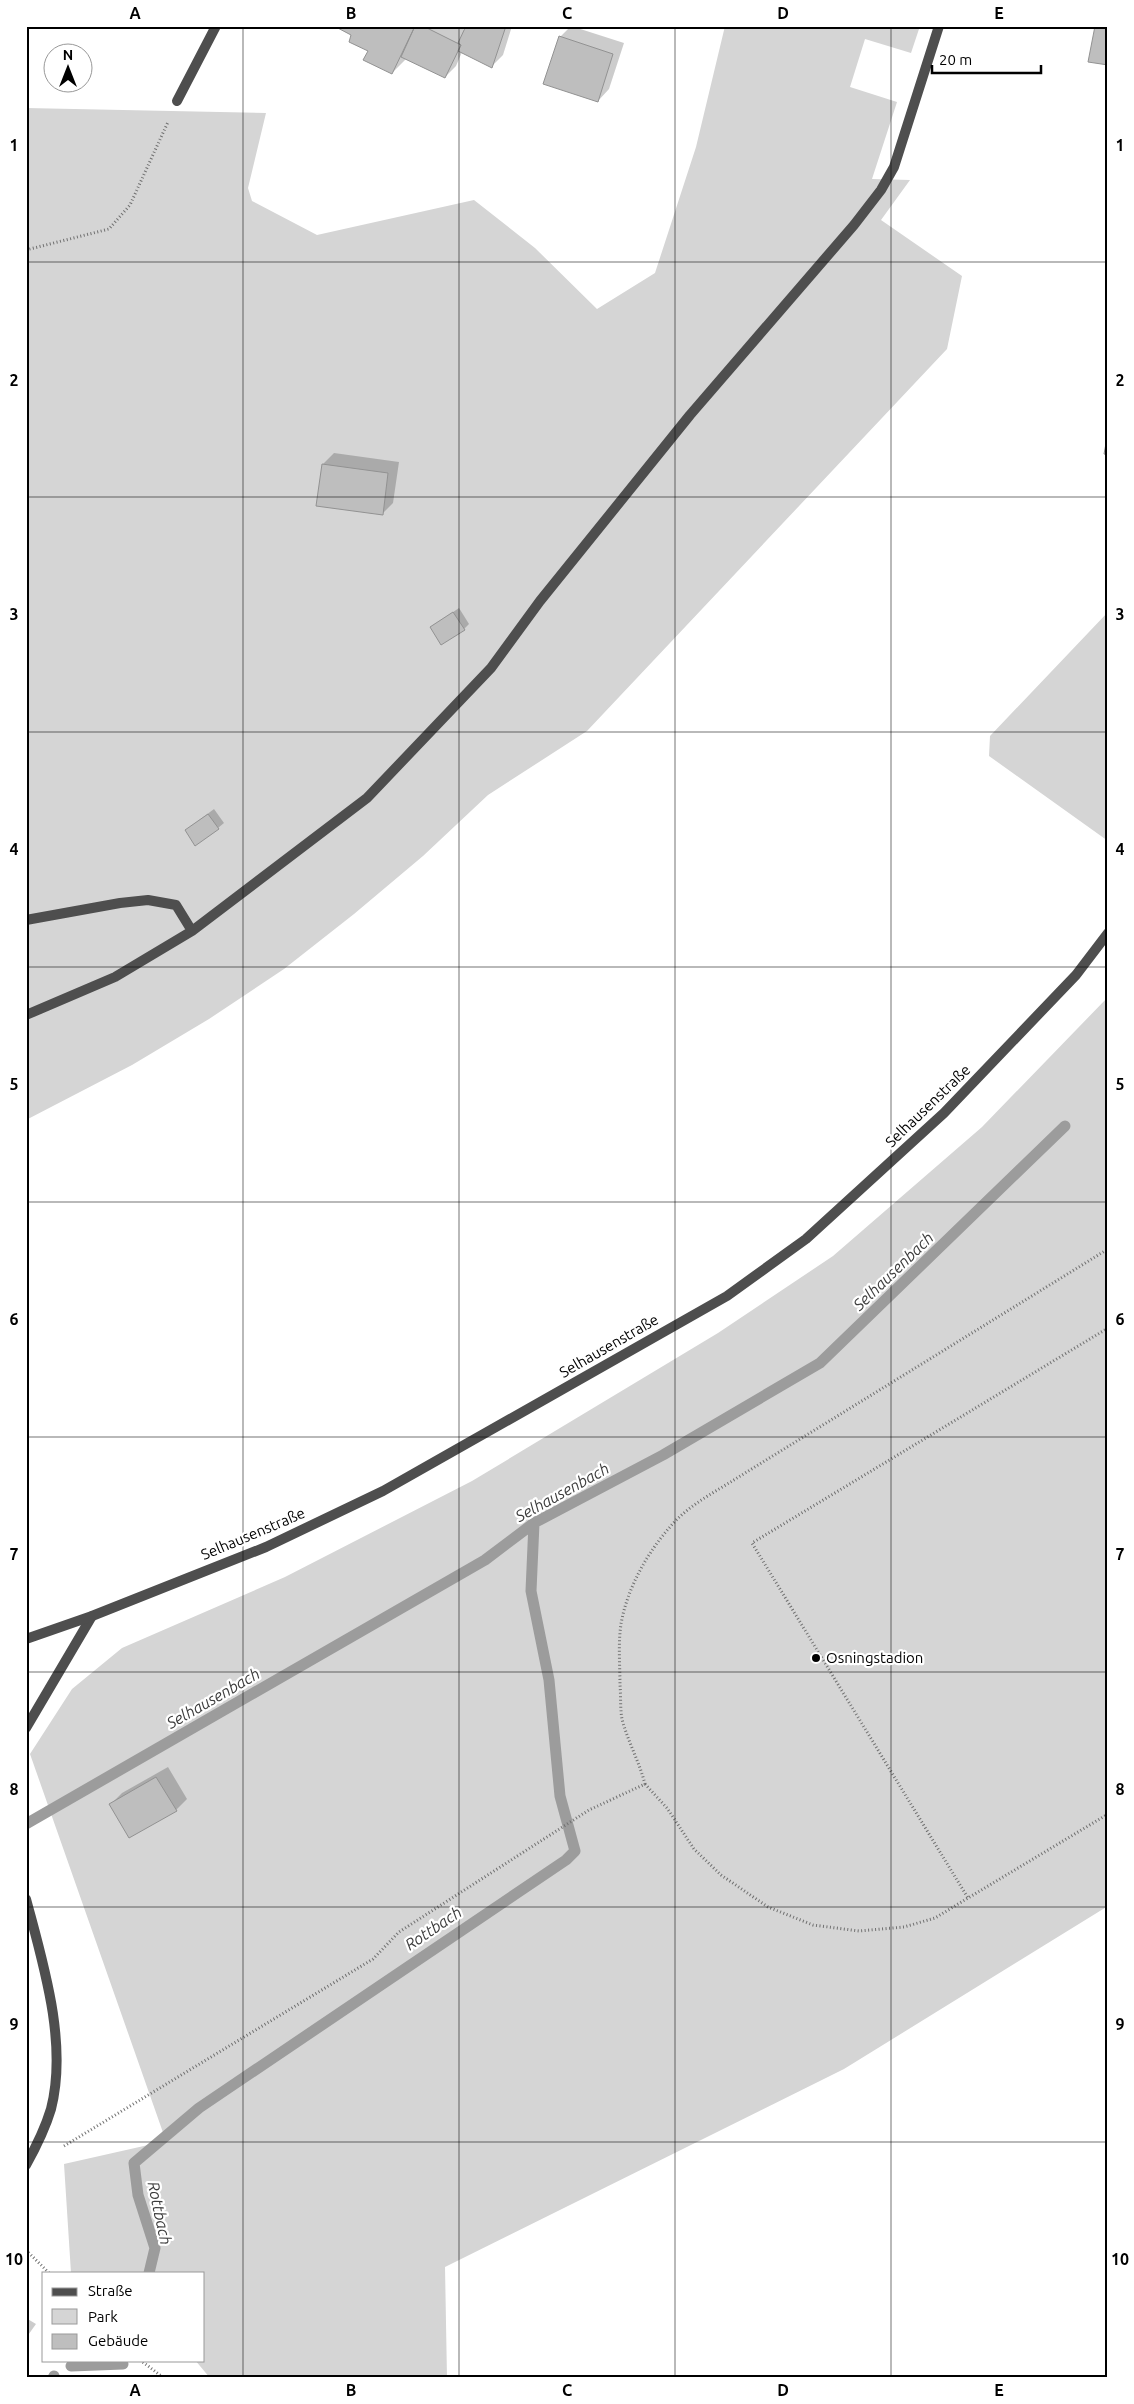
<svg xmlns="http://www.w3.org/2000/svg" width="1134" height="2404" font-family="Ubuntu,sans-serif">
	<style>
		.green { fill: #d5d5d5 }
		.shadow { fill: #0003 }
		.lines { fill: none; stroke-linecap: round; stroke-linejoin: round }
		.stream { stroke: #9c9c9c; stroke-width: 11 }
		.building { fill: #bebebe; stroke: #929292 }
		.path { stroke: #707070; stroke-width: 3; stroke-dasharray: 1 2.5; stroke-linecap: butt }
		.service { stroke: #4e4e4e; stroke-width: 10 }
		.minor { stroke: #4e4e4e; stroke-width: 10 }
		.tertiary { stroke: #4e4e4e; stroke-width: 10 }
		.grid { fill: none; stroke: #000; stroke-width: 1; stroke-opacity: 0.55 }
		.poi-dot { fill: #000; stroke: #fff; stroke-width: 2 }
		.labels { text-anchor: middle; stroke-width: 4.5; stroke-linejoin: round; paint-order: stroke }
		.street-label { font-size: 15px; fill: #000; stroke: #fff }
		.poi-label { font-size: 15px; fill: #000; stroke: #fff; text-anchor: start }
		.water-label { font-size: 16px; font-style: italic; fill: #3d3d3d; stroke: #fff }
		.neatline { fill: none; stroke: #000; stroke-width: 2 }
		.grid-label { font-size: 16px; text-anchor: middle; font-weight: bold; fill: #000 }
	</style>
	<rect width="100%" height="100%" fill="#fff"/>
	<!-- green -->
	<path class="green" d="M725,26H920L911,53L865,39L850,87L897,102L872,179L910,180L881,220L962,276L947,349L587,731L488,795L423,856L354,914L284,969L209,1019L132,1065L26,1120V108L266,113L248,188L252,201L317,235L474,200L535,248L597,309L655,273L696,147Z
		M1108,612V841L989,756L990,736Z
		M1108,997V1906L844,2069L445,2267L447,2378H210L195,2360H204V2273H71L64,2164L166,2141L30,1754L72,1689L122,1648L285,1577L472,1481L718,1333L833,1256L982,1127Z"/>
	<!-- shadow -->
	<path class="shadow" d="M335,26H457L465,30L467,26H512L503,55L492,66L462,52L456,66L445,77L406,59L392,73L352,34Z
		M571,26L624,43L609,89L598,101L560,37Z
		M334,453L399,462L393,503L382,514L318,505L323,464Z
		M459,608L469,624L464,629L431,627Z
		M214,809L224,823L218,828L186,830Z
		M168,1767L187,1799L176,1810L111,1804L122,1793Z
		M26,2318L36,2324L26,2338Z"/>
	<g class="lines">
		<!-- stream -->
		<path class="stream" d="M26,1824L485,1560L534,1523L663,1455L820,1363L1065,1126
			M149,2273L155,2248L138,2195L134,2163L199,2108L566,1860L575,1851L560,1796L549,1680L531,1591L534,1523
			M71,2366L123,2364
			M53,2378L54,2376"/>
	</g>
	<!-- building -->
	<path class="building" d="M334,26H415L392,74L363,60L368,51L349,42L351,35Z
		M415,26H423L461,45L445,78L401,57Z
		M466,26H506L492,68L458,51L461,45L458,43Z
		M1095,26H1108V65L1088,62Z
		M559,36L613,54L598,102L543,84Z
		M1108,433V455L1104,454Z
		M322,464L388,473L383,515L316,506Z
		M453,612L465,630L441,645L430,627Z
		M208,814L219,829L195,846L185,830Z
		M156,1777L177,1811L129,1838L109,1804Z"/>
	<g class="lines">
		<!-- path -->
		<path class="path" d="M26,250L109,229L130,205L168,122
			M1108,1328L752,1543L968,1898L1108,1814
			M645,1784L667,1808L694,1849L721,1875L768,1907L813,1925L859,1931L904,1927L935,1918L968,1898
			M64,2146L373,1959L399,1932L589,1810L645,1784C639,1761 628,1742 622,1719C620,1709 621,1696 620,1685C620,1666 618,1644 621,1624C627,1589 647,1553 670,1527C687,1506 715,1492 737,1478L1108,1249
			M26,2250L49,2273
			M140,2360L164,2378"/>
		<!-- service -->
		<path class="service" d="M26,920L120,903L148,900L176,905L192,931
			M26,1015L115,977L192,931L367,798L491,668L540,601L690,415L854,225L881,190L894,167L939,26
			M26,1728L92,1616
			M26,1899C43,1963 68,2043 51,2109C45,2129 36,2147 26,2165"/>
		<!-- minor -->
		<path class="minor" d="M177,101L216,26"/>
		<!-- tertiary -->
		<path class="tertiary" d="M26,1639L92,1616L266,1547L383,1491L727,1296L806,1239L944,1113L1076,975L1108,933"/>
	</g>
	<!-- grid -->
	<path class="grid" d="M243,26V2378M459,26V2378M675,26V2378M891,26V2378M26,262H1108M26,497H1108M26,732H1108M26,967H1108M26,1202H1108M26,1437H1108M26,1672H1108M26,1907H1108M26,2142H1108"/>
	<!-- markers -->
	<circle class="poi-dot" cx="816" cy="1658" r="5"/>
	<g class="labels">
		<!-- street labels -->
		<g class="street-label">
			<text transform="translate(928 1106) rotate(-44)" y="5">Selhausenstraße</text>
			<text transform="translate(609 1346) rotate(-30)" y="5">Selhausenstraße</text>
			<text transform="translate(253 1534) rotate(-23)" y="5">Selhausenstraße</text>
		</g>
		<!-- poi labels -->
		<g class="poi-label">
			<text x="826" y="1663">Osningstadion</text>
		</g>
		<!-- water labels -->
		<g class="water-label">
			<text transform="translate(893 1271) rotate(-44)" y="6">Selhausenbach</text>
			<text transform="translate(562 1492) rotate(-29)" y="6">Selhausenbach</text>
			<text transform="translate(213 1698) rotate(-30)" y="6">Selhausenbach</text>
			<text transform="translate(433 1928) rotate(-34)" y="6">Rottbach</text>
			<text transform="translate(160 2213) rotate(78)" y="6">Rottbach</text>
		</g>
	</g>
	<!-- border -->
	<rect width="1134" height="2404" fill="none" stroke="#ffffff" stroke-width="55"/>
	<!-- legend -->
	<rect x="42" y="2272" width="162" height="90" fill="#ffffff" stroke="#999999"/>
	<rect x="52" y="2288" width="25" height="8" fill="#4e4e4e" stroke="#999999"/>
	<text x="88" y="2296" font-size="15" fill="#000000">Straße</text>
	<rect x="52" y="2309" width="25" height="15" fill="#d5d5d5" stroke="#999999"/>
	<text x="88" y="2322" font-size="15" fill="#000000">Park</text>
	<rect x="52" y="2334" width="25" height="15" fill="#bebebe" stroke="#999999"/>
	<text x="88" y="2346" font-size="15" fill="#000000">Gebäude</text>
	<!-- north arrow -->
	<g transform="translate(68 68)"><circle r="24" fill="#ffffff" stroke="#999999"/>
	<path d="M0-4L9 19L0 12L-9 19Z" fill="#000000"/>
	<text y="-8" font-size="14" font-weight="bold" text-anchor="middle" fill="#000000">N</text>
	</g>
	<!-- scale -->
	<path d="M932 65v8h109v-8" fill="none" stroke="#000000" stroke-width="2.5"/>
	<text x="939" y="65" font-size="15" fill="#000000" stroke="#ffffff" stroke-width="4" paint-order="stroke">20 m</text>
	<rect x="28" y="28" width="1078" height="2348" class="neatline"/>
	<g class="grid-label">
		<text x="135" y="19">A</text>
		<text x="351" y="19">B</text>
		<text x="567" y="19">C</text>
		<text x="783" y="19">D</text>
		<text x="999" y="19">E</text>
		<text x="14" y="151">1</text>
		<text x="1120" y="151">1</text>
		<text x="14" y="386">2</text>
		<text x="1120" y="386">2</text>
		<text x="14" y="620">3</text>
		<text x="1120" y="620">3</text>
		<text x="14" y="855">4</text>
		<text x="1120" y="855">4</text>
		<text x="14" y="1090">5</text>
		<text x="1120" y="1090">5</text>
		<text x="14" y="1325">6</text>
		<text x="1120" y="1325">6</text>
		<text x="14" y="1560">7</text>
		<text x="1120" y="1560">7</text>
		<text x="14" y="1795">8</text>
		<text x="1120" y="1795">8</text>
		<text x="14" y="2030">9</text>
		<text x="1120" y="2030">9</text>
		<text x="14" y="2265">10</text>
		<text x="1120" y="2265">10</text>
		<text x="135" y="2396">A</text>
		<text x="351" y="2396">B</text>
		<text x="567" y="2396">C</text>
		<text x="783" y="2396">D</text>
		<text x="999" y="2396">E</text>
	</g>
</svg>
